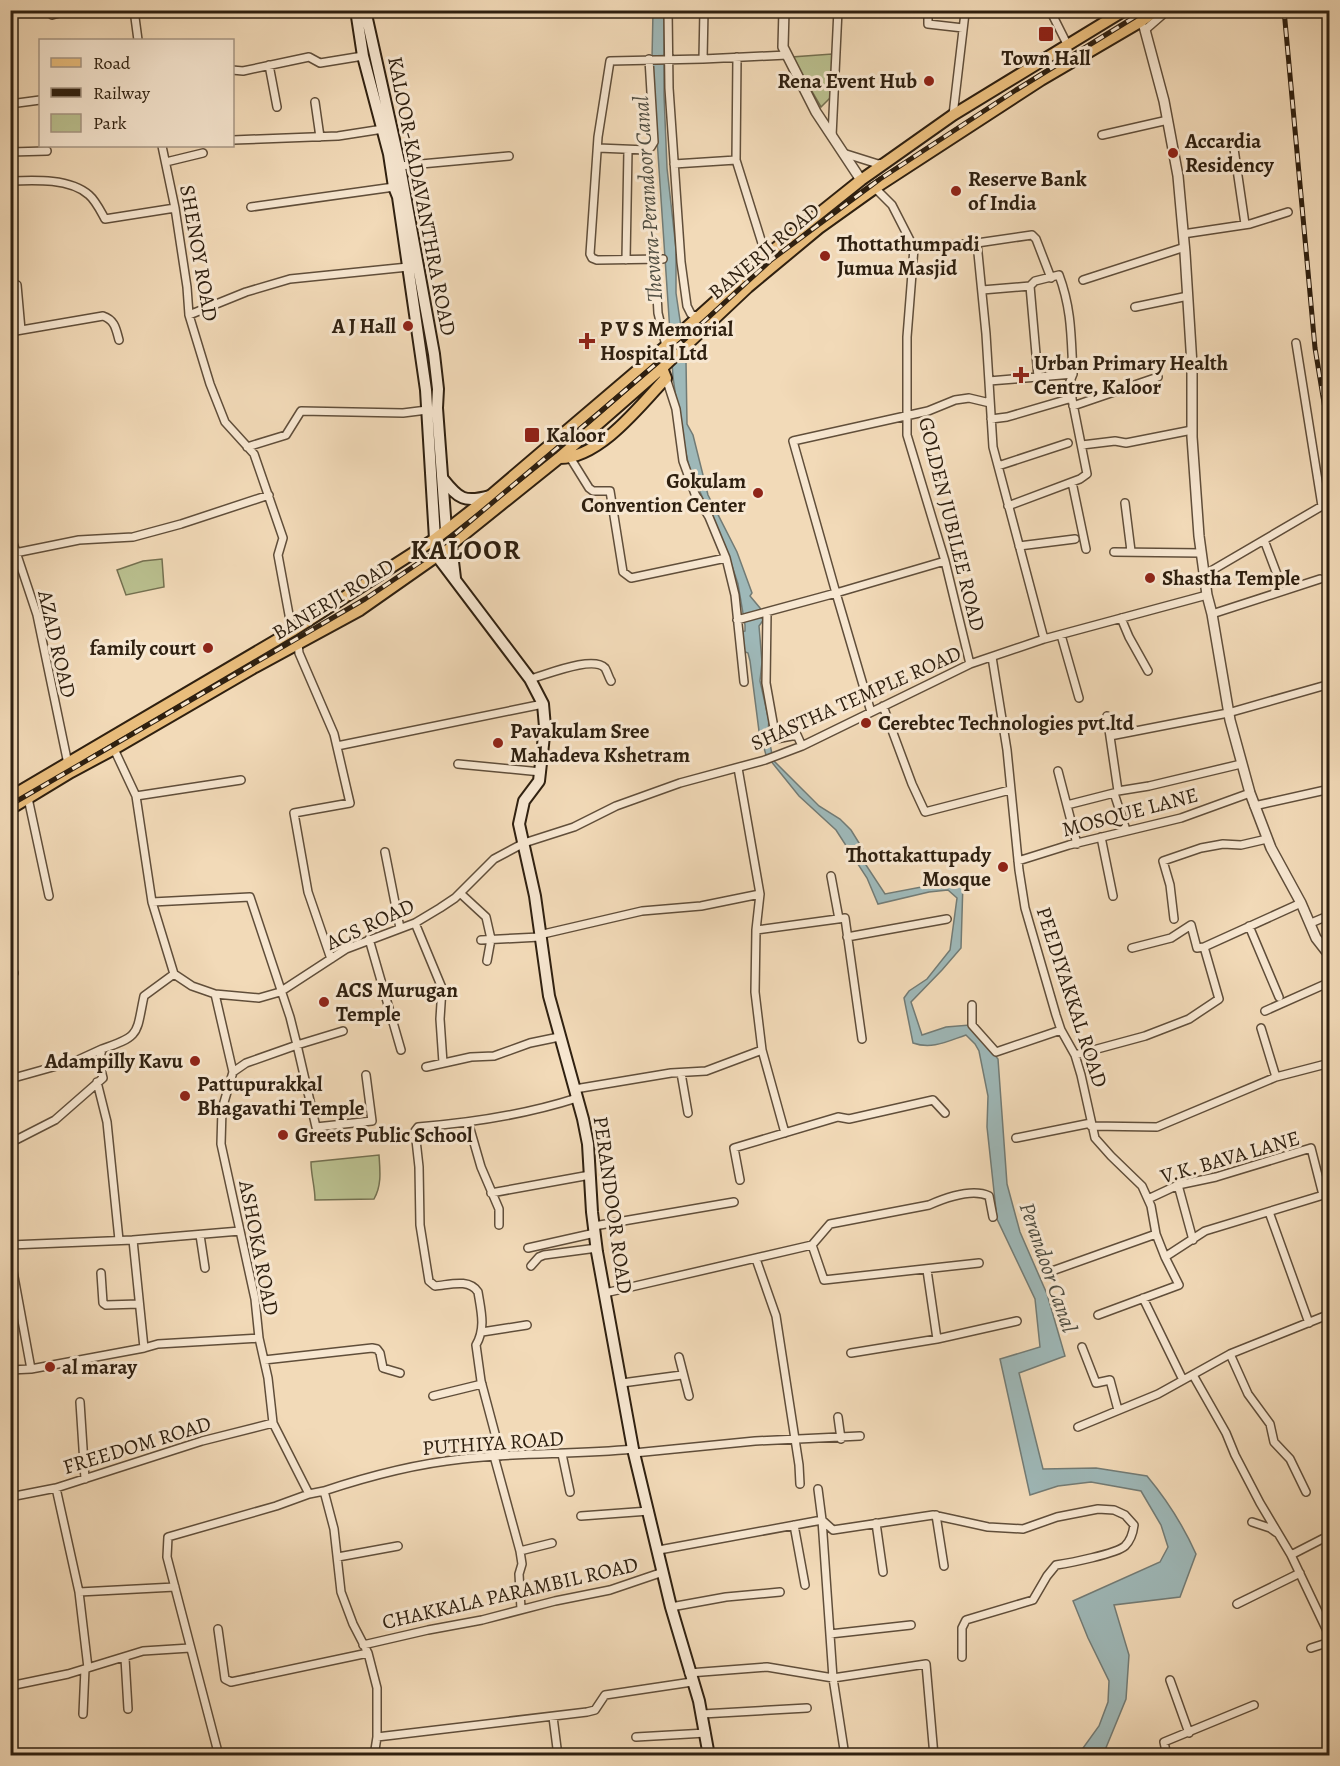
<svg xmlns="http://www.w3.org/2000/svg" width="1340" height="1766" font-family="Alegreya,serif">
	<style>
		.green { fill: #bac08f; stroke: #747050; stroke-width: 1.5 }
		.water { fill: #9eb8b8; stroke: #727b75; stroke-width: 1.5 }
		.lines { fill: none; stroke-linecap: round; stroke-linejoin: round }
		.minor-casing { stroke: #604e3a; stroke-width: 10 }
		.tertiary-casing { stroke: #604e3a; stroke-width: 12 }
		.secondary-casing { stroke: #2f2010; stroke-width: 14 }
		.primary-casing { stroke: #2f2010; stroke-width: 14 }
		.minor { stroke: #f7e7d1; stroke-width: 7 }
		.tertiary { stroke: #f7e7d1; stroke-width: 9 }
		.secondary { stroke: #f7e7d1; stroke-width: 10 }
		.primary { stroke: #e9bd7c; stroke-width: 10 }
		.rail-casing { stroke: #2f2010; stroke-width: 5 }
		.rail { stroke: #f7e7d1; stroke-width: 3; stroke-dasharray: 9; stroke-linecap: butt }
		.poi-dot { fill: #8f2418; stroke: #f7e7d1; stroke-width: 2 }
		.labels { text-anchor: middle; stroke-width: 6; stroke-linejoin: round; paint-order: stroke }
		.poi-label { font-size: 21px; font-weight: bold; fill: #2f2010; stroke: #f7e7d1; text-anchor: start }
		.street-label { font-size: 21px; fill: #2f2010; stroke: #f7e7d1 }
		.water-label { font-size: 22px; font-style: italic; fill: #504e42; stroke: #f7e7d1 }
		.district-label { font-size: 27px; font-weight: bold; letter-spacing: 1.5px; fill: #2f2010; stroke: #f7e7d1 }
	</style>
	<rect width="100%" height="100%" fill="#f2dab8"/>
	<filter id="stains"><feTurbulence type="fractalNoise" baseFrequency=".00333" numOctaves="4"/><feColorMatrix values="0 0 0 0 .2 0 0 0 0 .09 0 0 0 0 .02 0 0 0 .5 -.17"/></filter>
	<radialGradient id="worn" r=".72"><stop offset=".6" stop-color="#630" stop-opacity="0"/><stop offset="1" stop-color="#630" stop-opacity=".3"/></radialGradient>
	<!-- green -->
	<path class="green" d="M832,54L831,97L821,107L792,57Z
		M162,559L164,587L126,595L117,570L143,561Z
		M379,1155C380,1170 382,1185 374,1199L315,1200C315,1187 311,1175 311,1162Z"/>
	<!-- water -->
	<path class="water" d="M653,11H664V95L667,168L676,249V293L686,361L687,424L693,435L708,495L737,552L752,593L750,596L760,608L764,619L759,626L762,662L760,681L769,721C767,728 771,753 774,761L819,806L840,819L851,830L864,851V862L885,894L958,880L963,882L961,948L942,970L911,1002L922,1035L946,1027L970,1025L998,1059L1007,1184L1020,1232L1047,1294L1065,1356L1019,1373L1043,1469L1096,1468L1147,1476C1167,1500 1183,1525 1196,1554L1180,1597L1114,1605L1129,1655L1126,1699L1103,1755H1078L1099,1726L1108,1702L1109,1681L1088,1638L1073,1601L1160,1562L1168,1547L1161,1525L1141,1491L1091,1482L1058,1486L1030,1495L1000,1359L1040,1347L1035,1299L997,1219L987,1127L988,1096L979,1051L975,1044L966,1035C948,1041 932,1050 913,1043L904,998L909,991L927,979L950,950L957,898L948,890L929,892L878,904L867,878L836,830L799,796L766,755L759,731L750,661L748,653L743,651L742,632L745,631V625L738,584L729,557L689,467L680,426L673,377L657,139L652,59Z"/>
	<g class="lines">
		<defs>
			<path id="minor" d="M134,10L138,40
				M668,10L669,88L681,262L687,306L691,314L699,317
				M928,10V24L963,28
				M1050,10L1067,44
				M52,15L70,10
				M1143,27L1145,30L1168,10
				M703,59L704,10
				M269,65L277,107
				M232,70L243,71L309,57L320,63L363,56
				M315,102L320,137
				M10,104L40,100
				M953,115L965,13
				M1102,135L1168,120
				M832,136L838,10
				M233,140L338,136L383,129
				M1233,142L1245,224
				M162,146L175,208L187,287L189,315L210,384L225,422L254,454L283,538L278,555L292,631
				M598,148L647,150L651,147L654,142L649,59
				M10,152L47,151
				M843,153L878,164L884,163
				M736,160L737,57
				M166,162L203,153
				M674,164L736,160L766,256
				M399,166L509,156
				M10,181C34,180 70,178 89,195C96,201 101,212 105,219L175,208
				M875,188L892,205L914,248L907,337V435L945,561L970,664
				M251,207L394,187
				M1183,234L1250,224L1288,212
				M977,243L1032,235L1036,239L1051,278
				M914,248L977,243L986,334L993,447L1044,639
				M663,259L597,260L592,258L590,254L598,137L610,61L703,59L787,55
				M626,260L628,150
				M656,277L658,313L666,346
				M1083,280L1185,247
				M17,285L21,330
				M982,290L1030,286
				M1135,307L1188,296
				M189,315L246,292L290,279L408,267
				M10,332L103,316C115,320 116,329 119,340
				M989,381L1038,377L1030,286L1035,281L1059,275C1072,310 1071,338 1073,374L1038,377
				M1073,406L1158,377
				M991,419L1007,417L1072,398
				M1082,445L1115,441L1126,443L1192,430
				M247,447L286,435L301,411L403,413L427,410
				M571,459L589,488L593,491H610L623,572L631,578L726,558L709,517L695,494L683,461L676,409L666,378
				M998,466L1068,443
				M1072,482L1086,549
				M1125,503L1131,551
				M1008,506L1080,479L1087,474L1069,384L1073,374
				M10,534L37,615L68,764
				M1264,540L1278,577
				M1019,546L1075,539
				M1114,552L1201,553
				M10,554L79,540L133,537L181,524L269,495
				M726,558L735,595L744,682
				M1204,575L1322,506L1296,343
				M767,613L766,683L776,739L797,735L802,746
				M1212,614L1320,579
				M1121,618L1129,637L1148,671
				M737,620L836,593L793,441L928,411L955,400L969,398L990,403
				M1061,635L1079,698
				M298,644L299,653L334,734L350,803L294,813L308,892L331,959
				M992,657L1007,750L1019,870L1025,908L1056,1015L1061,1030L1075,1055L1081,1075L1095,1138L1111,1156L1142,1186L1151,1206L1156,1234L1165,1257L1179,1285L1098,1315
				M530,679C546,675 593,655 605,668C607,671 609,678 611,681
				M883,706L912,784L925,812L1010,790
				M871,712L836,593L945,561
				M1107,716L1118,791L1149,786L1241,764
				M1110,736L1228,713L1330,684
				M337,746L543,704
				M114,749L136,796L152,902L174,974L192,986L215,994L233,1072L222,1109L221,1144L255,1299L259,1338L268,1378L273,1423L309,1494L324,1491L334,1529L341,1592L353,1624L368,1653L377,1688V1737L374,1756
				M458,764L541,772
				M738,768L760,894L756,930L755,992L762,1050L785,1133
				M1058,771L1077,844
				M136,796L241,780
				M28,798L49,896
				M1067,805L1114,793L1126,830
				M1254,806L1330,789
				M1101,837L1113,896
				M385,852L400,928
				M1018,861L1069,845L1181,818L1250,793
				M831,876L839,919
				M460,893L486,917L491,939L487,961
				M152,902L250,897L290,1017L297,1045L246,1063L233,1072
				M1174,919L1170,885L1163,861L1201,848L1223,844L1241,845L1267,839
				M415,923L442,988L440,1019L443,1063
				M1311,923L1330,915
				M1249,926L1279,997
				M756,930L845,918L862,1039
				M539,935L642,911L701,906L760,894
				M847,937L947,919
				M369,939L401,1050
				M481,940L540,937
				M1132,948L1171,938L1191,925L1197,948L1204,947
				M10,973H14
				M215,994L259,998L280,992L346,949L415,923L440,908L455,898L494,859L524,843L574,827L616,806L680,783L765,760L802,746L970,664L1044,639L1207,595
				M972,1005V1025L996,1052L1061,1030
				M1265,1011L1330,982
				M1261,1028L1276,1077
				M343,1031L297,1045L316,1127L372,1121L366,1075
				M1075,1055L1145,1036L1189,1019L1219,999L1204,947L1301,903
				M426,1067L471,1057L494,1056L530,1043L559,1037
				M681,1073L688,1113
				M10,1079L78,1060L102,1049
				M97,1082L107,1122L119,1240
				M575,1089L671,1073L706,1071L762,1050
				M468,1122L481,1167L499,1209V1225
				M1091,1126L1157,1127L1276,1077L1330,1063
				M1016,1138L1091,1123
				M10,1143L55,1120L103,1078L99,1062L102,1049C141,1036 136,1034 144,996L174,974
				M740,1180L734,1148L838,1117L849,1119L933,1100L945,1113
				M1178,1185L1193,1240
				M491,1193L590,1175
				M1148,1199L1178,1185L1216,1177L1311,1148L1323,1195
				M1269,1212L1309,1323
				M594,1226L734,1202
				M200,1235L205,1268
				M10,1245L133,1240L240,1231
				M812,1245L824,1280L979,1263
				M528,1248L595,1233
				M10,1255L31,1369
				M1165,1257L1205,1231L1330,1193
				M756,1259L776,1316L799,1465L800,1484
				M531,1266L539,1257L544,1255L597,1248
				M927,1270L937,1339
				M1052,1271L1156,1234
				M101,1273L103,1303L106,1305L139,1304
				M605,1293L812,1245L830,1224L929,1205C945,1198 972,1188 989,1196L993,1217
				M1143,1298L1183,1380
				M482,1332L527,1325
				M1082,1347L1096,1383L1110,1380L1118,1410
				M144,1348L158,1344L259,1338
				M851,1353L937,1339L1017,1321
				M1230,1354L1248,1394L1270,1424L1274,1442L1290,1459L1306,1492
				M679,1357L689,1396
				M264,1360L372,1348L377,1349L380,1353L383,1368L400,1373
				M10,1370L31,1369L144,1348L133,1240
				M1193,1375L1226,1433L1235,1455L1260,1503L1291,1555L1330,1637
				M622,1383L682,1375
				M433,1396L482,1384
				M80,1402L85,1479
				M838,1417L841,1439
				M1078,1427L1158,1394L1230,1354L1330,1314
				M634,1453L755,1441L860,1436
				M562,1454L570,1492
				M494,1456L520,1551L522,1564L519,1574L521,1609
				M501,1456L481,1381L476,1345C486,1328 481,1311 478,1292C469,1278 449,1285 435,1286L429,1281L420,1225L419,1167L415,1131L418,1127C470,1123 527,1114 577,1098
				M56,1488L79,1592L88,1668
				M818,1489L822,1520L833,1678L845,1756
				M324,1491C369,1476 415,1464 462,1459C519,1452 576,1455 633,1449
				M10,1497L56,1488L202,1441L273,1423
				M936,1515L944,1566
				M581,1516L649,1511
				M1252,1522L1270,1528L1277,1533
				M876,1523L883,1572
				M794,1525L805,1585
				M659,1550L822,1520L833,1530L933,1515L988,1527L1023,1529L1057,1517L1098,1509L1114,1510L1125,1515L1134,1525C1133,1533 1131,1540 1125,1546C1116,1554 1069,1563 1056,1565L1047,1576L1033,1600L966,1620L962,1628V1657
				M520,1551L552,1543
				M1291,1555L1330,1535
				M338,1557L398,1546
				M79,1592L175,1587
				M1237,1604L1300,1573
				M671,1607L726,1597L780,1592
				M218,1629L225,1679L231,1682L368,1653
				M830,1634L911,1625
				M363,1645L428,1630L482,1620L555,1601L610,1590L663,1572
				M1311,1648L1330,1642
				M125,1658L128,1709
				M689,1673L767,1667L833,1678L926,1664L934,1756
				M1170,1680L1189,1733
				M10,1686L68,1674L143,1651L190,1648
				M83,1714L85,1669
				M702,1714L807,1708
				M553,1717L558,1756
				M377,1737L587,1712L595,1710L605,1695L692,1682
				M636,1737L706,1733
				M219,1756L167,1557L168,1537L276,1506L309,1494
				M1167,1756L1164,1742L1254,1705"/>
			<path id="tertiary" d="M784,10L783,47L816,112L861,180
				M1145,30L1164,101L1178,176L1185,253L1192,365V437L1199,536L1207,595L1212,614L1230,720L1250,793L1271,848L1301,903L1316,938L1330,956"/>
			<path id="secondary" d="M356,10L363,56L389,154L394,187L398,197L426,390L435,539
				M365,10L399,162L434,354L438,389L437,408L446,530
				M443,479C459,499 464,503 490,496
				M451,545L455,578
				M437,556L530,679L543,704L545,727L539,781L524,801L519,824L535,896L549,996L583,1119L588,1144L592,1212L597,1252L633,1449L671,1607L699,1701L709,1756"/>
			<path id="primary" d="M559,458C599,459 640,406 666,378L662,368
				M10,797L292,631L435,539L490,496L666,346L766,256L861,180L953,115L1125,10
				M10,809L71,772L114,749L255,667L360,610L437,556L559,458L662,368L748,287L819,228L875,188L1041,80L1140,22L1157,10"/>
		</defs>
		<!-- minor casing -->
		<use href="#minor" class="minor-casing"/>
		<!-- tertiary casing -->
		<use href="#tertiary" class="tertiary-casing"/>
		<!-- secondary casing -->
		<use href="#secondary" class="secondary-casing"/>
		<!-- primary casing -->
		<use href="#primary" class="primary-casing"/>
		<!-- minor -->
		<use href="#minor" class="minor"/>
		<!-- tertiary -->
		<use href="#tertiary" class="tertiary"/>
		<!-- secondary -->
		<use href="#secondary" class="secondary"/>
		<!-- primary -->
		<use href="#primary" class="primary"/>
		<defs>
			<path id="rail" d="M1284,10L1315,348L1330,439
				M10,805L365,599L429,556L600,412L686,338L771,260L880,179L1016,90L1146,10"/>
		</defs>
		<!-- rail casing -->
		<use href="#rail" class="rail-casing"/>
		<!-- rail -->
		<use href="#rail" class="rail"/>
	</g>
	<!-- markers -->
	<g class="poi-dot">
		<rect x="1038" y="26" width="16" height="16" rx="3"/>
		<circle cx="929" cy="81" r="6"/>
		<circle cx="1173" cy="153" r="6"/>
		<circle cx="956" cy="191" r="6"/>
		<circle cx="825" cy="256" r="6"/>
		<circle cx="408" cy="326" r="6"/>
		<path d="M584 332h6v6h6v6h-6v6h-6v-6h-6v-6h6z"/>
		<path d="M1018 366h6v6h6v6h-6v6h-6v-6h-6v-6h6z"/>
		<rect x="524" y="427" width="16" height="16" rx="3"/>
		<circle cx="758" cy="493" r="6"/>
		<circle cx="1150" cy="578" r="6"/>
		<circle cx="208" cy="648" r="6"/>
		<circle cx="866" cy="723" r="6"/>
		<circle cx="498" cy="743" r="6"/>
		<circle cx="1003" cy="867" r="6"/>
		<circle cx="324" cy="1002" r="6"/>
		<circle cx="195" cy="1061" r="6"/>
		<circle cx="185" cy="1096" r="6"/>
		<circle cx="283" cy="1135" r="6"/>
		<circle cx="50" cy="1367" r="6"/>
	</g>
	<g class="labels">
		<!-- poi labels -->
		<g class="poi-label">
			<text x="1046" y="65" text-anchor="middle">Town Hall</text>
			<text x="917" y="88" text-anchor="end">Rena Event Hub</text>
			<text x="1185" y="148">Accardia<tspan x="1185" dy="24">Residency</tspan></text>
			<text x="968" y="186">Reserve Bank<tspan x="968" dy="24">of India</tspan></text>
			<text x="837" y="251">Thottathumpadi<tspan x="837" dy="24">Jumua Masjid</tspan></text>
			<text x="396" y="333" text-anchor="end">A J Hall</text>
			<text x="600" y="336">P V S Memorial<tspan x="600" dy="24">Hospital Ltd</tspan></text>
			<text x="1034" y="370">Urban Primary Health<tspan x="1034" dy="24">Centre, Kaloor</tspan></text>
			<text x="546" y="442">Kaloor</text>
			<text x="746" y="488" text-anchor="end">Gokulam<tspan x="746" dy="24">Convention Center</tspan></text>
			<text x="1162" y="585">Shastha Temple</text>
			<text x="196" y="655" text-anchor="end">family court</text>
			<text x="878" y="730">Cerebtec Technologies pvt.ltd</text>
			<text x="510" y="738">Pavakulam Sree<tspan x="510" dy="24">Mahadeva Kshetram</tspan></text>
			<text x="991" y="862" text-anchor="end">Thottakattupady<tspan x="991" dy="24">Mosque</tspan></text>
			<text x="336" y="997">ACS Murugan<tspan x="336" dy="24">Temple</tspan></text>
			<text x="183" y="1068" text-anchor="end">Adampilly Kavu</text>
			<text x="197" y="1091">Pattupurakkal<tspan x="197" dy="24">Bhagavathi Temple</tspan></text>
			<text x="295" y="1142">Greets Public School</text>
			<text x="62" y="1374">al maray</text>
		</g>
		<!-- street labels -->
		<g class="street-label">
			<text transform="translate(422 196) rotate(79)" y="7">KALOOR-KADAVANTHRA ROAD</text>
			<text transform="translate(764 251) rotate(-40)" y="7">BANERJI ROAD</text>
			<text transform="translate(199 253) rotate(80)" y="7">SHENOY ROAD</text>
			<text transform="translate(952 524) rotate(76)" y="7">GOLDEN JUBILEE ROAD</text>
			<text transform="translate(333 599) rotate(-31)" y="7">BANERJI ROAD</text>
			<text transform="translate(57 644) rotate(77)" y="7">AZAD ROAD</text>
			<text transform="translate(856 698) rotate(-24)" y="7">SHASTHA TEMPLE ROAD</text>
			<text transform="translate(1130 812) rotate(-15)" y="7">MOSQUE LANE</text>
			<text transform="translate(370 924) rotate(-25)" y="7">ACS ROAD</text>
			<text transform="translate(1072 997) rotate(72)" y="7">PEEDIYAKKAL ROAD</text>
			<text transform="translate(1230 1157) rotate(-16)" y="7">V.K. BAVA LANE</text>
			<text transform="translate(613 1205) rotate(82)" y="7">PERANDOOR ROAD</text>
			<text transform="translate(259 1248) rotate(79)" y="7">ASHOKA ROAD</text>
			<text transform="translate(493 1443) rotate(-4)" y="7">PUTHIYA ROAD</text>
			<text transform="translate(137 1445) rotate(-17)" y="7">FREEDOM ROAD</text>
			<text transform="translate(510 1593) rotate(-13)" y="7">CHAKKALA PARAMBIL ROAD</text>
		</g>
		<!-- water labels -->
		<g class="water-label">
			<text transform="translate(647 199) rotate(-94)" y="8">Thevara-Perandoor Canal</text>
			<text transform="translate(1049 1267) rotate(71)" y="8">Perandoor Canal</text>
		</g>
		<!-- district labels -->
		<g class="district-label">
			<text x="466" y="559">KALOOR</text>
		</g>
	</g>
	<!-- margin -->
	<rect width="1340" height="1766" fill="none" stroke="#f2dab8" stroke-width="36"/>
	<rect x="12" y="12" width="1316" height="1742" fill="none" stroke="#2f2010" stroke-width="3"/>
	<rect x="18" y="18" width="1304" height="1730" fill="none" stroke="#2f2010" stroke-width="1.5"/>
	<!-- legend -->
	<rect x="39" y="39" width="195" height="108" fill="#f7e7d1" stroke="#a79784" stroke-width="1.5"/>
	<rect x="51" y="58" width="30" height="9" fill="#e9bd7c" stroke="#a79784" stroke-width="1.5"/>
	<text x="93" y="69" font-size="18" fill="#2f2010">Road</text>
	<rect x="51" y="88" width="30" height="9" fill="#2f2010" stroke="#a79784" stroke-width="1.5"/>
	<text x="93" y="99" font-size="18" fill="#2f2010">Railway</text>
	<rect x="51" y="114" width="30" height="18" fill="#bac08f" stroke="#a79784" stroke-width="1.5"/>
	<text x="93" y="129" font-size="18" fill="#2f2010">Park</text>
	<rect width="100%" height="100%" filter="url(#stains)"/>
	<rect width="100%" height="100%" fill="url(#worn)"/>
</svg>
